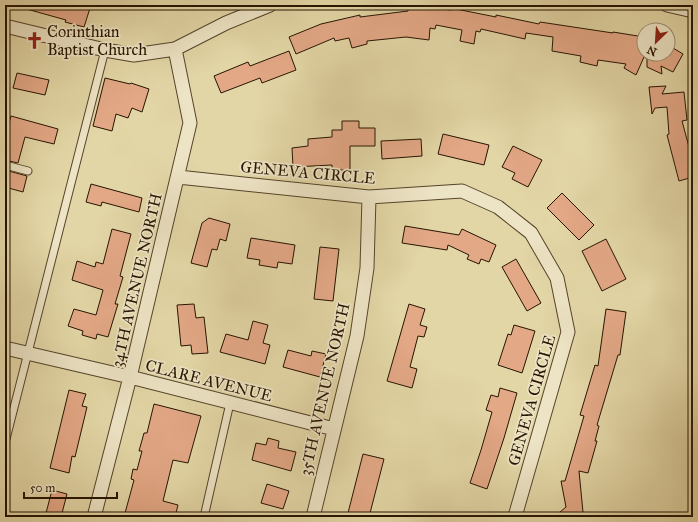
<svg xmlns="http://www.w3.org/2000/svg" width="698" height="522" font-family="'IM FELL Great Primer',serif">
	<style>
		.building { fill: #e3a886; stroke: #261400 }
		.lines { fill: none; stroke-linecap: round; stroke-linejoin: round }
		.lane-casing { stroke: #55442a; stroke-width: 9 }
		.street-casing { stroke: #55442a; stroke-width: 15 }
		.lane { stroke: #ede4c5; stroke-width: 7 }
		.street { stroke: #ede4c5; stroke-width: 13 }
		.labels { text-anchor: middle; stroke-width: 3.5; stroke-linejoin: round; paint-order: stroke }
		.poi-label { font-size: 16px; fill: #261400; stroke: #ede4c5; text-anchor: start }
		.street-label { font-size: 16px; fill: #261400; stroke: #ede4c5 }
	</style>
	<rect width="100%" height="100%" fill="#e3d6a6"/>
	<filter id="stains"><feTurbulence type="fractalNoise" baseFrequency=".005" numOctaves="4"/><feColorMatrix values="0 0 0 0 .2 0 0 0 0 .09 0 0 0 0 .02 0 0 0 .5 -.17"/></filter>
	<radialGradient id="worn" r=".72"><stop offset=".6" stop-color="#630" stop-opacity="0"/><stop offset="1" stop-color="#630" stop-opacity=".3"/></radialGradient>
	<!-- building -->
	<path class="building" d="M23,5H91L84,27L65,22L66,20L23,8Z
		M409,5L451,10V8L496,17V15L539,24L540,22L613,33V32L644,37V54H668V50L671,52L673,48L683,54L673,72L661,66L662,74L647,67V59L644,57L636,75L624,68L626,64L598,60L597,66L580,62L581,56L552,51L553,37L526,33L525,39L481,29L480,32L476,31L474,44L460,41L462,30L436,25L435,29L430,28L429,40L406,37L367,41V44L352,48L349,38L335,41L334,38L296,54L289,37L321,24L360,15V17L408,11Z
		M289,51L296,70L262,83L260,78L221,93L214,76L248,62L250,66Z
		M17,73L49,80L45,95L13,88Z
		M105,78L130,84L131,83L149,89L142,112L132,108L128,118L116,114L112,131L93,126Z
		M666,86L662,94L684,92L687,120L682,121L693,162V177L679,181L667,135L669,134L667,107L655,108L652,114L649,87Z
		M11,116L58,129L54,144L25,137L18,163L5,160V138Z
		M342,121H359V128H375V146H350V170H332V165L293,167L292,148L308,146V139L332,137V130H342Z
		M443,134L489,145L484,165L438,154Z
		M421,139L422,156L382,159L381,141Z
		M513,146L542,160L528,187L512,179L515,173L502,167Z
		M5,170L27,176L23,192L5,187Z
		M91,184L142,198L139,212L102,202L101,206L86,202Z
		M562,193L594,225L579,240L547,208Z
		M209,218L230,224L226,241L220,239L217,250L212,249L207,267L191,263L202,223Z
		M405,226L459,235L462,229L496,245L489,262L481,259L479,264L467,259L469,255L448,245L447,250L402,243Z
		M112,229L131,234L120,276L123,277L115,304H118L108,337L97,334L96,339L82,335L83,331L68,326L74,309L96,315L103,290L72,280L77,261L95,267L96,262L103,264Z
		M251,238L295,245L292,264L278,262L277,268L259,265L260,260L247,258Z
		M606,239L626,279L602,291L582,251Z
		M320,247L339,249L333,301L314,299Z
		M516,259L541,303L527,311L502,267Z
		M194,304L196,318L204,317L208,353L192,354L191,345L181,346L177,305Z
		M409,304L425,309L420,325L427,327L424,337L418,336L410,367L417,369L412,388L387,381Z
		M606,309L626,312L620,355H618L597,425L599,426L595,441H597L588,473L579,471L583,512L577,517H554L566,507L561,481H565L584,416L580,415L595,365L598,366Z
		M253,321L268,325L263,343L270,345L265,364L220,352L226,334L248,340Z
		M514,325L535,331L522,373L498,365L508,334L511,335Z
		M288,350L311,356L312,351L326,354L320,377L283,367Z
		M500,388L517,393L504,438L487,489L470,483L481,450L492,412L486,410L491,395L498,397Z
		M69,390L86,394L82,406L87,407L75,457L72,456L69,473L50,468Z
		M154,404L201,416L188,463L173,460L163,501L178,505L175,517H124L134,480L131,479L133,469L137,470L142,451H139L144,433H147Z
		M268,438L279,441L278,448L296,452L291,471L252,460L256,443L266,445Z
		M363,454L384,459L369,517H347Z
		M267,484L289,491L283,509L261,503Z
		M52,490L67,494L61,517H45Z"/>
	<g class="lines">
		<defs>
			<path id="lane" d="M5,165L28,171
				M5,443L105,50
				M204,517L230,403"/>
			<path id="street" d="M667,5L693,11
				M5,26L105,50L134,55L175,49L226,23L270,5
				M178,177L369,197L462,191L498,207L531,233L557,278L568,332L516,513L514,517
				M5,348L130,377L334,429
				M94,517L130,377L190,123L175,49
				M313,517L357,336L367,268L369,197"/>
		</defs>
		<!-- lane casing -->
		<use href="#lane" class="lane-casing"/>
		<!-- street casing -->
		<use href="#street" class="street-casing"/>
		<!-- lane -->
		<use href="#lane" class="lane"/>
		<!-- street -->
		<use href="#street" class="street"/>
	</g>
	<!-- icons -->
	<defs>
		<symbol id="church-bare" viewBox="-9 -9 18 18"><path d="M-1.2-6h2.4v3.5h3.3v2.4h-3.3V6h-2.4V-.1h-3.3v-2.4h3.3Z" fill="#8f2418" stroke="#ede4c5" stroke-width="2.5" paint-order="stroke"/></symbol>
	</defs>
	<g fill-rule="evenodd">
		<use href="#church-bare" x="22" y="28" width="25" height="25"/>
	</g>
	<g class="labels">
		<!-- poi labels -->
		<g class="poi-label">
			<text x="47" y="37">Corinthian<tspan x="47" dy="18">Baptist Church</tspan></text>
		</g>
		<!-- street labels -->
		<g class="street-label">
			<text transform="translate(308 172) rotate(5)" y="6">GENEVA CIRCLE</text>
			<text transform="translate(136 280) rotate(-77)" y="6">34TH AVENUE NORTH</text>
			<text transform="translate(209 380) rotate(14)" y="6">CLARE AVENUE</text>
			<text transform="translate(324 389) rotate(-77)" y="6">35TH AVENUE NORTH</text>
			<text transform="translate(531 400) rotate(-74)" y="6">GENEVA CIRCLE</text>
		</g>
	</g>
	<!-- margin -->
	<rect width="698" height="522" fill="none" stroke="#e3d6a6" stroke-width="20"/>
	<rect x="6" y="6" width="686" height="510" fill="none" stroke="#261400" stroke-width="2"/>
	<rect x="10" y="10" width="678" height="502" fill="none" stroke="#261400"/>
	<!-- north arrow -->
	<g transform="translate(656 42) rotate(205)"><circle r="19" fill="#ede4c5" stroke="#9d9176"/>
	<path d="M0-3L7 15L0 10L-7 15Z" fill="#8f2418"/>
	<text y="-6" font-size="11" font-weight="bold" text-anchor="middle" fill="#261400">N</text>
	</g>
	<!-- scale -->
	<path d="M24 492v6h93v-6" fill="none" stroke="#261400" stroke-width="2"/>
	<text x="30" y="492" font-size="12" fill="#261400" stroke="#ede4c5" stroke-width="3" paint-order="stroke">50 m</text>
	<rect width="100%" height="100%" filter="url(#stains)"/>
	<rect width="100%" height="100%" fill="url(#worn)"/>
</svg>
